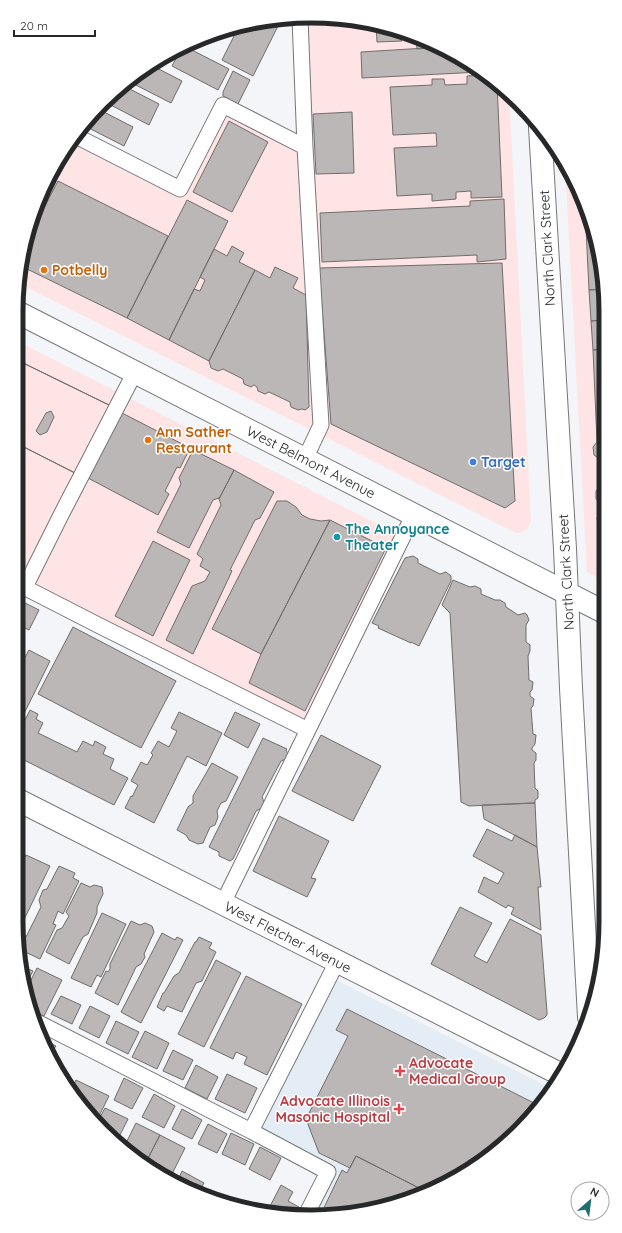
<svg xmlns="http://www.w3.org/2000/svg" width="622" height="1233" font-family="Quicksand,sans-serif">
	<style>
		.commercial { fill: #ffe4e6 }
		.built { fill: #e4ecf5 }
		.building { fill: #bbb7b6; stroke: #706d6b; fill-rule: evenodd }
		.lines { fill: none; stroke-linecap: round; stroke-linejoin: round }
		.service-casing { stroke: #747678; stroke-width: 17 }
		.minor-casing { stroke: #747678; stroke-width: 24 }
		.secondary-casing { stroke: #747678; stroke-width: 24 }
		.service { stroke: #fff; stroke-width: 15 }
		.minor { stroke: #fff; stroke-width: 22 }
		.secondary { stroke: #fff; stroke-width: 22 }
		.food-dot { fill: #e8710a; stroke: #fff; stroke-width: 1.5 }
		.shop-dot { fill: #3f7fe0; stroke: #fff; stroke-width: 1.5 }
		.culture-dot { fill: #0f9aa8; stroke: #fff; stroke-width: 1.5 }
		.health-dot { fill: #e0444e; stroke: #fff; stroke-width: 1.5 }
		.labels { text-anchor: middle; stroke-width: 3; stroke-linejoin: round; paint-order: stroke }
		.street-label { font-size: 14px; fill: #272829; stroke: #fff }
		.food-label { font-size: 14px; font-weight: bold; fill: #c56008; stroke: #fff; text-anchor: start }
		.shop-label { font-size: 14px; font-weight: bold; fill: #366cbe; stroke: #fff; text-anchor: start }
		.culture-label { font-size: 14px; font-weight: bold; fill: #0d838f; stroke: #fff; text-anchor: start }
		.health-label { font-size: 14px; font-weight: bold; fill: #be3a42; stroke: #fff; text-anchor: start }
		.rim { fill: none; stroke: #272829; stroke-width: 5 }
	</style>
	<rect width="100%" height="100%" fill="#f3f5f8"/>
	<!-- commercial -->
	<path class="commercial" d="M330,17L387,26L441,46L505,89L509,93L531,521L527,529L520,533H516L18,283L26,235L46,181L74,135L180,189L223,105L304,147L300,18Z
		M565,165L584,198L603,272L604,581L587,572Z
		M17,341L403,537L308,730L16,583Z
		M599,645L605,648V750Z"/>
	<!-- built -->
	<path class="built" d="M330,977L550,1088L520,1130L441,1187L349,1215L307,1213L328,1172L251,1131Z"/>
	<!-- building -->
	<path class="building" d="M272,19L280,22L253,76L222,60L239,26Z
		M376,24L387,26L415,37H401L402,41L377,42Z
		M416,37L441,46L442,47L417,49Z
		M184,46L229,69L218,90L172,66L182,47Z
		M442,47L480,72L362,78L361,52Z
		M151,65L182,81L171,103L128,81Z
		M233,71L250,80L238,104L223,96V92Z
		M484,75L497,83L502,197L471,198V191L456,192V199L432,201V194L397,196L394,148L437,146L436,133L393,135L390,87L432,85V79H444L445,85L467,84V76Z
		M122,85L159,104L149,125L105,102L116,89Z
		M98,109L133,127L124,146L83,125Z
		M352,112L354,173L316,174L313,114Z
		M229,121L268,142L232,212L193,192Z
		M71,142L33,216L46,181Z
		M58,181L168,236L127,318L21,266L24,246Z
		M504,199L506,259L477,262V255L322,262L320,213L470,206V201Z
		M187,200L228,221L169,340L127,318Z
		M585,202L591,228H586Z
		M586,228H591L603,272V289L589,290Z
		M232,246L244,253L239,262L255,270L209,361L169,340L194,289L200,291L205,280L200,277L214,249L227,256Z
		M502,263L515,501L505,508L331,424L319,268Z
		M275,267L298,278L293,288L306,295L309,407L305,410L302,409L298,410L291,407L290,402L269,392L265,394L258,391L257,387L254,385L251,387L244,384L243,379L223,369L218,371L211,368L209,361L255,270L270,278Z
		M603,289L604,320L591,321L589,290Z
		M604,320V349L593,350L591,321Z
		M604,349V442H597L593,350Z
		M17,360L111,406L75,473L16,443ZM51,411L54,417L47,432L40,435L36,431L46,413Z
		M17,360L111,406L75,473L16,443Z
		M122,413L190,448L180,468L177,467L165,491L169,494L158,515L88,478Z
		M597,442H604V468H598V458L594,455L593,447Z
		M193,450L234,470L219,499V498L213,500L189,548L157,532L181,484L179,478Z
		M598,468H604V509H600L599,501L596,499V491L599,487Z
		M234,470L274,492L260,518L255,520L230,570L232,571L193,654L166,640L192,586L205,581L210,572L200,566L203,559L197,554L221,505L219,499Z
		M277,501H287L296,507L302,515L310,519L321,521L330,520L261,654L212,629Z
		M600,509H604V542H602V528L598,526L597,517L600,514Z
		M330,520L386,548L305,711L249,683L261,654Z
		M153,541L190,560L153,636L115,616Z
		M602,542H604V568L601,564V561L603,558Z
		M413,556L418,559V563L440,574L446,572L451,576V581L419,646L411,642V643L378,628L379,626L372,623L405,558Z
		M453,580L470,587L475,586L481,589V594L495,600H500L505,603L506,607L518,615L525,613L527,615L529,620L526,625V642L530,645V651L528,656L529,680L533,682L532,690L530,692V696L534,699L533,706L531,708L533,734L536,735L535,744L532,748V750L536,753V760L534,763L535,788L538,791V798L535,800V803L469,806L461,802L450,613L442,605Z
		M19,600L39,610L29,630L16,624V607Z
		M73,627L176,681L141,748L38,694Z
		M29,650L50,661L16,730V674Z
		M30,710L38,714L36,719L43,723L38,733L77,752L83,741L93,746L95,741L106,747L103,754L114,759L110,769L128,778L114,805L16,756V738Z
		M179,712L222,733L206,766L187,756L154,823L125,808L131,796L132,797L138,785L131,781L141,762L147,765L153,755L151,753L158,741L169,747L177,731L171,728Z
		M235,712L260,724L248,748L224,735Z
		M321,735L381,766L353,821L292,791Z
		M263,738L287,749L286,750L288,754L286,759L281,761L262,797L264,802L262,808L256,811L233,859L230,861L219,856V852L209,847Z
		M212,763L238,777L226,801L221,803L217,811L218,817L215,825L210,827L203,843L198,844L189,840L186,835L177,830L188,807L193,803V796Z
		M535,803L537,847L484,819L482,805Z
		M279,816L329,841L311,878L316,879L307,897L253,871Z
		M487,829L512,841L515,835L537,847L541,887H538L541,930L511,914L514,908L508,905L506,908L478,892L484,877L498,884L504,873L473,856Z
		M26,855L50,866L18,932L16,922V876Z
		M59,866L75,873L73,878L79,881L63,914L58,911L53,924L56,925L40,959L21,950L20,949L41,907L39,900L43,890L47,889Z
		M81,883L90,887L94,885L102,887L103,894L97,907V913L88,934L83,937L69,964L46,952L57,930L62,928L69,916L66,912Z
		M460,907L492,923L474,956L487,963L510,919L541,935L547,1012V1015L544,1018L539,1020L431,964Z
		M102,913L126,924L101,977L97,975L91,987L71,978Z
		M131,921L140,925L145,923L152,926L154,932L144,954L145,957L141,964L136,967L118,1005L95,993L106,971L108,972L110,969V964Z
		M162,933L175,940L177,937L183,940L141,1023L121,1012Z
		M199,937L212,943L209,948L216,952L202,981L196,983L182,1012L167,1006L164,1011L157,1007L163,993H164L174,976L179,973L195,942H196Z
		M216,960L241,973L204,1047L178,1034Z
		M23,967L33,971L26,984Z
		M37,968L62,980L44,1016L31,1010L27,988Z
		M246,976L302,1004L267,1075L244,1064L247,1057L236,1052L233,1059L210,1048Z
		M61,996L81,1005L72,1024L51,1014Z
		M90,1006L110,1016L99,1038L79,1028Z
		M347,1009L538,1105L520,1130L441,1187L425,1191L356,1156L350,1168L319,1153L306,1119L348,1036L336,1030Z
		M116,1021L139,1032L128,1054L106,1043Z
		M145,1031L169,1043L157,1069L132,1057Z
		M44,1040L56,1046L53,1050L56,1051L53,1057Z
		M173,1050L193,1060L183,1080L163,1071Z
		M196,1065L218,1077L207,1099L185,1088Z
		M227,1074L257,1088L245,1113L215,1099Z
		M124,1078L143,1088L132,1109L114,1100Z
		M76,1080L109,1096L96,1122L77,1102L71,1090Z
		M154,1094L175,1106L164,1128L142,1117Z
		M105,1108L128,1119L116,1143L97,1123Z
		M182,1109L202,1120L192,1139L172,1129Z
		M136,1123L160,1135L145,1164L123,1149Z
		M208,1124L227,1134L217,1153L198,1144Z
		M231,1133L254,1144L245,1165L222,1154Z
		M160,1135L185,1148L169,1180L163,1177L145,1164Z
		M260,1147L281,1158L270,1180L249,1169Z
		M356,1156L425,1191L349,1215L321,1214L342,1170L347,1173Z
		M182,1171L204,1183L199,1191L177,1182Z
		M281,1185L293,1192L288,1201L299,1207L296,1213L267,1212Z"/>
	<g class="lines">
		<defs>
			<path id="service" d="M300,18L305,147L321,425L305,459
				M74,135L180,189L223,105L305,147
				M16,583L98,625L308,730
				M25,587L61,515L135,372
				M223,903L414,514
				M33,1020L251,1131
				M307,1213L328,1172L251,1131L337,962"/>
			<path id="minor" d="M16,799L560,1074"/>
			<path id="secondary" d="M540,127L565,549L571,688L589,1017
				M17,312L604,612"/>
		</defs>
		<!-- service casing -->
		<use href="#service" class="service-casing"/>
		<!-- minor casing -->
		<use href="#minor" class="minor-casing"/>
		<!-- secondary casing -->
		<use href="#secondary" class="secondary-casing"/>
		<!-- service -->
		<use href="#service" class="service"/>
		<!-- minor -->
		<use href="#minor" class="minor"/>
		<!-- secondary -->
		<use href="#secondary" class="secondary"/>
	</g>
	<!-- markers -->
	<g class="food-dot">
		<circle cx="44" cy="270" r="4"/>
		<circle cx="148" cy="440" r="4"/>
	</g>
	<circle class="shop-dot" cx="473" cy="462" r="4"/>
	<circle class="culture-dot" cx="337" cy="537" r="4"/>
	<g class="health-dot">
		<path d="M398 1065h4v4h4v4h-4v4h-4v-4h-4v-4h4z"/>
		<path d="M397 1103h4v4h4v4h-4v4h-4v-4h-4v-4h4z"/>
	</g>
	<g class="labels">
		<!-- street labels -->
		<g class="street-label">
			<text transform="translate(547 248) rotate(-93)" y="5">North Clark Street</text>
			<text transform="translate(311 462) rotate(27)" y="5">West Belmont Avenue</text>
			<text transform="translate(566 572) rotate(-93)" y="5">North Clark Street</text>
			<text transform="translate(288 937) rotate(27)" y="5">West Fletcher Avenue</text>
		</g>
		<!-- food labels -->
		<g class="food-label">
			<text x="52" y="275">Potbelly</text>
			<text x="156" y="437">Ann Sather<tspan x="156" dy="16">Restaurant</tspan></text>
		</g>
		<!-- shop labels -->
		<g class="shop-label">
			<text x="481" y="467">Target</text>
		</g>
		<!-- culture labels -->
		<g class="culture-label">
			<text x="345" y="534">The Annoyance<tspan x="345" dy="16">Theater</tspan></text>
		</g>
		<!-- health labels -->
		<g class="health-label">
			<text x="409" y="1068">Advocate<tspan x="409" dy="16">Medical Group</tspan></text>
			<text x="390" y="1106" text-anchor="end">Advocate Illinois<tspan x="390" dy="16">Masonic Hospital</tspan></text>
		</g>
	</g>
	<!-- crop -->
	<path d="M0 0H622V1233H0ZM311 23H311A288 288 0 0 1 599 311V922A288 288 0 0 1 311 1210H311A288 288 0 0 1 23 922V311A288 288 0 0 1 311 23Z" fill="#fff" fill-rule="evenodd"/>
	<path class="rim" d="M311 23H311A288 288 0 0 1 599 311V922A288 288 0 0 1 311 1210H311A288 288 0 0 1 23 922V311A288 288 0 0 1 311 23Z"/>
	<!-- north arrow -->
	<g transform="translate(590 1201) rotate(28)"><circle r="19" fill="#ffffff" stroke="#a9a9a9"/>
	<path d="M0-3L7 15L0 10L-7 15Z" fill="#226e6e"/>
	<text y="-6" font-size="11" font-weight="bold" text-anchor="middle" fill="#272829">N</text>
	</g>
	<!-- scale -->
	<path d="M14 30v6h81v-6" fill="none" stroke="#272829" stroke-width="2"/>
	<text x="20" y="30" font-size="12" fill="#272829" stroke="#ffffff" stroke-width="3" paint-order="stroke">20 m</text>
</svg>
